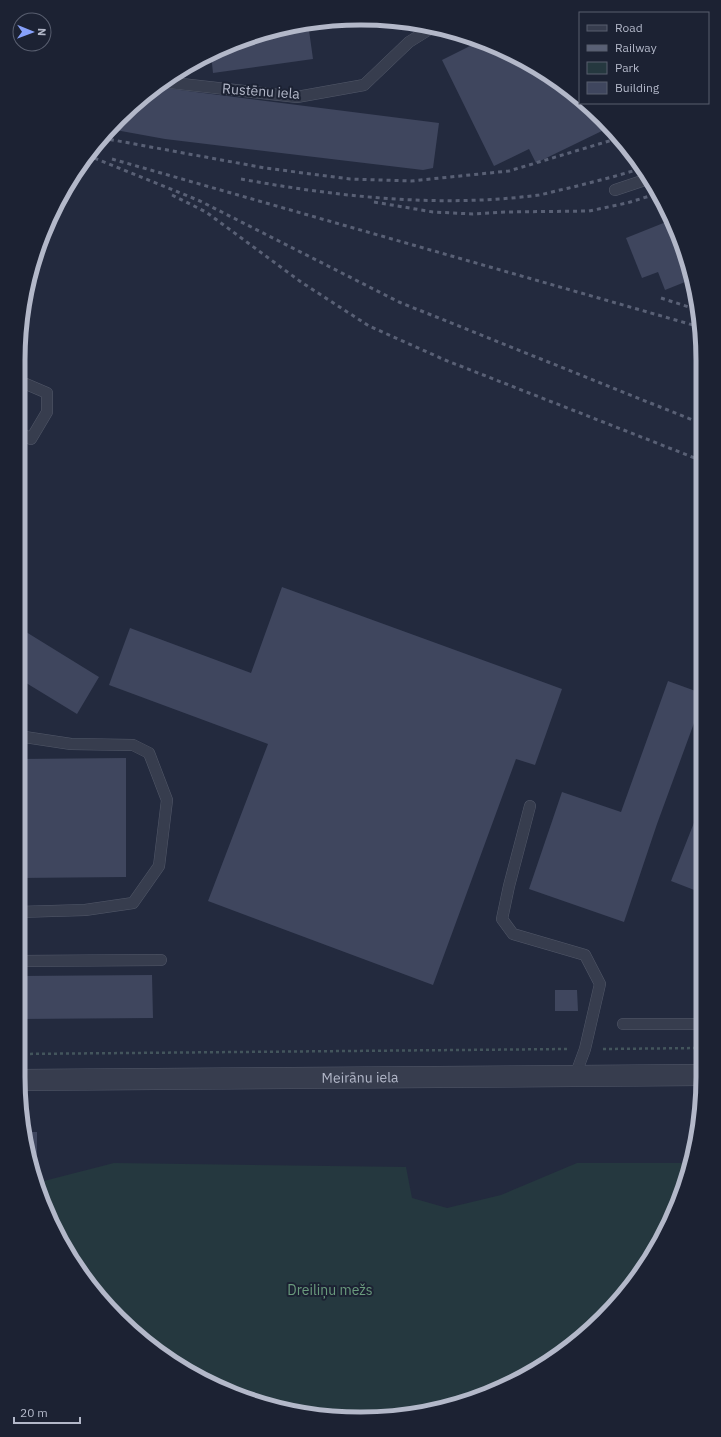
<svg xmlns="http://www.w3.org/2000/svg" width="721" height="1437" font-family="'IBM Plex Sans',sans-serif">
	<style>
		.green { fill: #25383f }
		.building { fill: #3f465e }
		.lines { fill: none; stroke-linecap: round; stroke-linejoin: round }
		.lane-casing { stroke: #525869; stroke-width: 12 }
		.street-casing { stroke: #525869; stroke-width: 22 }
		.path { stroke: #43555c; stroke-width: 2.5; stroke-dasharray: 3 3; stroke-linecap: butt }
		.lane { stroke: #373d4e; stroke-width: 11 }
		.street { stroke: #373d4e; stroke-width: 21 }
		.rail { stroke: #596075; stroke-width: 3; stroke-dasharray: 4 4; stroke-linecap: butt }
		.labels { text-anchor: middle; stroke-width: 4; stroke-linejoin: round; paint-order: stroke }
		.street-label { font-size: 14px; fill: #b3b8c9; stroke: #1c2233 }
		.park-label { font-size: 14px; fill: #6a9b7d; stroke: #1c2233 }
		.rim { fill: none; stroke: #b3b8c9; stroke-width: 5 }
	</style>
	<rect width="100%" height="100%" fill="#232a3e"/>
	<!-- green -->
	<path class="green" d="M114,1163L406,1167L412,1198L447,1208L501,1195L577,1163H692L668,1228L603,1319L512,1384L405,1416L293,1412L189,1373L135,1334L89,1285L36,1187V1183Z"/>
	<!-- building -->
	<path class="building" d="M308,23L313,59L213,73L211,54L250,36Z
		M477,40L512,53L569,89L580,100V103H583L608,128L536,163L529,149L494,166L442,60L478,42Z
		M157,87L439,123L433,168L423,170L165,139L110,129L135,103Z
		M671,220L677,230L690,280L665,290L658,272L642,278L626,238Z
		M282,587L562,689L535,765L516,759L433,985L208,901L268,744L109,685L130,628L251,673Z
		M18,627L99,677L77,714L18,678Z
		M668,681L701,693V704L657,824L624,922L529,889L562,792L621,812Z
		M126,758V877L18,878V759Z
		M701,805L702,893L671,881Z
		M152,975L153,1018L18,1019V976Z
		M555,990H577L578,1011H555Z
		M27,1132H37V1162H32Z"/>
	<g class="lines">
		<defs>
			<path id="lane" d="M164,82L297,97L364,85L409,42L433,27
				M615,190L648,179
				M19,432L31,439L47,412V393L19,381
				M530,806L509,886L502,919L513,934L585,955L600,984L585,1049L575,1076
				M18,912L85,910L133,903L159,866L167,800L149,753L133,745L71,744L18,736
				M18,961L161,960
				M623,1024H702"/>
			<g id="street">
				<path id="s1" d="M19,1080L702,1075"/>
			</g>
		</defs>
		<!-- lane casing -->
		<use href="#lane" class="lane-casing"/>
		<!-- street casing -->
		<use href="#street" class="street-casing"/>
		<!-- path -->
		<path class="path" d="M603,1049L702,1048
			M18,1054L568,1049"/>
		<!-- lane -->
		<use href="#lane" class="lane"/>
		<!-- street -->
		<use href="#street" class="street"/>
		<!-- rail -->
		<path class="rail" d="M102,138L265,168L350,179L411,181L509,171L619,138
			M87,155L200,201L399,302L700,423
			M112,159L700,327
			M241,179C339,197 441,208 539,195C549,193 559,190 569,188C593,182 618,176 642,168
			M172,195L206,212L301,282L369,326L445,360L700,460
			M374,202L433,212L473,214L505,212L589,211L627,203L656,194
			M661,298L698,310"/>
	</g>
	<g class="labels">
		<!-- street labels -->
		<g class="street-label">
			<text transform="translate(261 91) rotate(4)" y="5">Rustēnu iela</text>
			<text dy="5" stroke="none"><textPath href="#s1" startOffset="341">Meirānu iela</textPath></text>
		</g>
		<!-- park labels -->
		<g class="park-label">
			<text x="330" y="1295">Dreiliņu mežs</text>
		</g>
	</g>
	<!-- crop -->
	<path d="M0 0H721V1437H0ZM360 25H361A335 335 0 0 1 696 360V1077A335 335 0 0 1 361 1412H360A335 335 0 0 1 25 1077V360A335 335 0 0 1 360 25Z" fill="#1c2233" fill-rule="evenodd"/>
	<path class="rim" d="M360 25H361A335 335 0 0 1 696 360V1077A335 335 0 0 1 361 1412H360A335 335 0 0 1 25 1077V360A335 335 0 0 1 360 25Z"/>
	<!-- legend -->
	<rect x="579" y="12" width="130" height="92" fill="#1c2233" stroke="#585e6f"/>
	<rect x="587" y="25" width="20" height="6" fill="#373d4e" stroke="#585e6f"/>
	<text x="615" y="32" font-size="12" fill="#b3b8c9">Road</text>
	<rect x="587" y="45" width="20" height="6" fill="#596075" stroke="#585e6f"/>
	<text x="615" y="52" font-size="12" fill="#b3b8c9">Railway</text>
	<rect x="587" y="62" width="20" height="12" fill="#25383f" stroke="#585e6f"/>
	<text x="615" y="72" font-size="12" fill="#b3b8c9">Park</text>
	<rect x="587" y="82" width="20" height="12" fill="#3f465e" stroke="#585e6f"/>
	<text x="615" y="92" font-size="12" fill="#b3b8c9">Building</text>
	<!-- north arrow -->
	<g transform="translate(32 32) rotate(91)"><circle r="19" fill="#1c2233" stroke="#585e6f"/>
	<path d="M0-3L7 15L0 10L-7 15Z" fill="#87a1fa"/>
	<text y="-6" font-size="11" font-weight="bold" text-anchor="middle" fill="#b3b8c9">N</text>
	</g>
	<!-- scale -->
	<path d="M14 1417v6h66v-6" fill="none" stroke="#b3b8c9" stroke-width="2"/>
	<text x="20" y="1417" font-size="12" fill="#b3b8c9" stroke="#1c2233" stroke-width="3" paint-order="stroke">20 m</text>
</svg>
